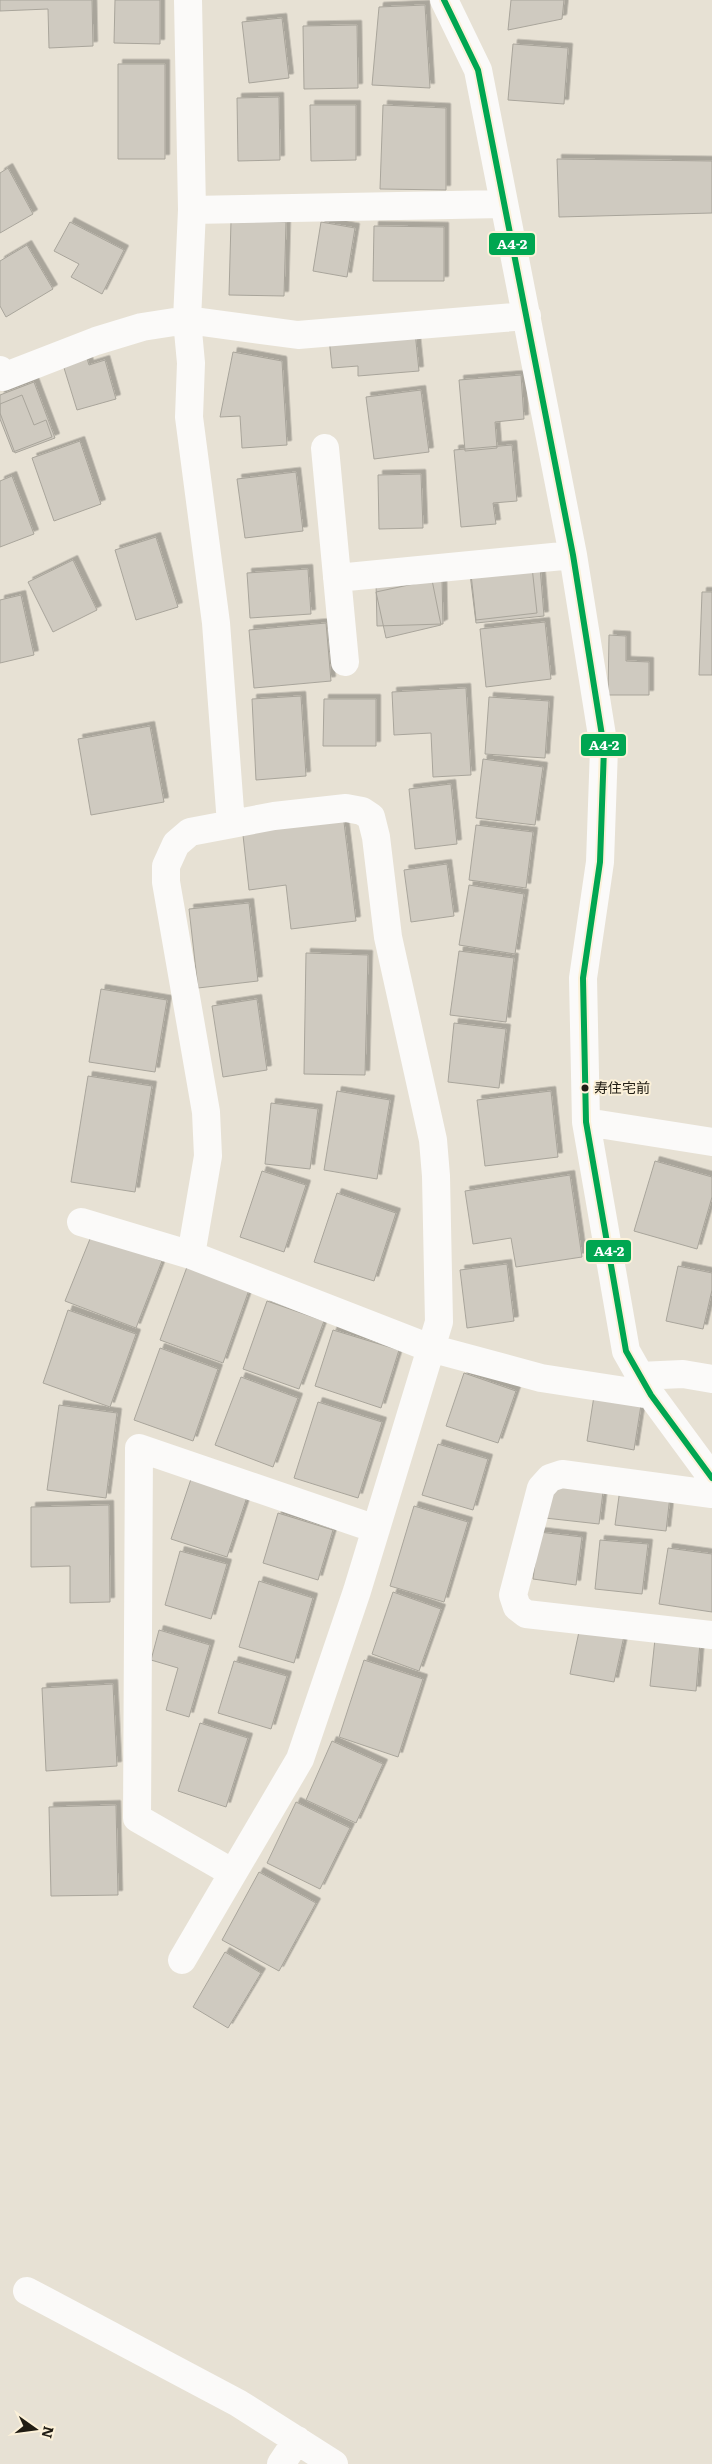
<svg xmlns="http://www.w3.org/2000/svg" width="712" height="2464" font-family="Literata,'Noto Sans JP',serif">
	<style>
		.building { fill: #cfcac0; stroke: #a9a59b; filter: url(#shadow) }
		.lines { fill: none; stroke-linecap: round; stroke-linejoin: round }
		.minor { stroke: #fbfaf9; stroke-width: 28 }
		.bus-1-casing { stroke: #fcf1d9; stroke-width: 10 }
		.bus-1 { stroke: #00a651; stroke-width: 6 }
		.bus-dot { fill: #201c13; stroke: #fcf1d9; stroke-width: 2 }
		.labels { text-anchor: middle; stroke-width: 4; stroke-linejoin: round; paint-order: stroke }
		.bus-label { font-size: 14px; fill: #201c13; stroke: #fcf1d9; text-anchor: start }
		.line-badge { stroke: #fcf1d9; stroke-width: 2 }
		.badge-label { font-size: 14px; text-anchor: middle; font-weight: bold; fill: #fff }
	</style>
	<defs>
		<filter id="shadow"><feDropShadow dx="4.5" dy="-4.5" stdDeviation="0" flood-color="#0004"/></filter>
	</defs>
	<rect width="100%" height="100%" fill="#e7e1d4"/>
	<!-- building -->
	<path class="building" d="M0,0H92L93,46L49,48L48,9L0,11Z
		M115,0H160V44L114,43Z
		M511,0H564L562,19L508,30Z
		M425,5L430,88L372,85L379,7Z
		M282,18L289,78L249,83L242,22Z
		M357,25L358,88L304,89L303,26Z
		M513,44L568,48L564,104L508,100Z
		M118,64H165V159H118Z
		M279,97L280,160L238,161L237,98Z
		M310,105H356V160L311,161Z
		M383,105L446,108V190L380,189Z
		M557,159L712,161V213L559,217Z
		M8,168L33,214L0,233V173Z
		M231,221L286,222L284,296L229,295Z
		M70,222L124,250L102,294L71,277L79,264L54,251Z
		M321,222L355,228L347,277L313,271Z
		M374,226L444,227V281H373Z
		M27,245L53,289L6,317L0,306V261Z
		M415,332L419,371L358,376V366L332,368L329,338Z
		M233,352L282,361L287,445L242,448L240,416L220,417Z
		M86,355L89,365L105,360L116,399L77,410L64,368Z
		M521,375L524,419L495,422L497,448L465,451L459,380Z
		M34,382L55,438L15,453L0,413V395Z
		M421,390L429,452L374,459L366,397Z
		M22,395L34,425L46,420L52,437L13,452L0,419V404Z
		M80,441L101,504L54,521L32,458Z
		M512,445L517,501L493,503L496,524L461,527L454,450Z
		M296,472L303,531L245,538L237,479Z
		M421,474L423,528L379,529L378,475Z
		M12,476L34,534L0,547V481Z
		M156,537L178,607L136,620L115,550Z
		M73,560L97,610L53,632L28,582Z
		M532,567L537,613L476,620L471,574Z
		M540,567L544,616L476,623L470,574Z
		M308,569L311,614L250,618L247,573Z
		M442,579L443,624L377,626L376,582Z
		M432,580L441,625L386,638L376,592Z
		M702,592H712V675H699Z
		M21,595L34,655L0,663V600Z
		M545,622L551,679L486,687L480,629Z
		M326,623L331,681L254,688L249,630Z
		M609,635L626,636V661L649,662V695H608Z
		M466,688L471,775L433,777L431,733L394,735L392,692Z
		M301,696L306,776L256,780L252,699Z
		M489,697L549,701L545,758L485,754Z
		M324,699H376V746H323Z
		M150,726L164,802L91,815L78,739Z
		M483,759L543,767L535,825L476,818Z
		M451,784L457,844L415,849L409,789Z
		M343,814L356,921L291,929L286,885L249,890L242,826Z
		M476,825L533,832L526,888L469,880Z
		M447,864L454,916L411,922L404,870Z
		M469,885L524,894L515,954L459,945Z
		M249,903L258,981L198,988L189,909Z
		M459,951L514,958L506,1022L450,1015Z
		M306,953L368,955L365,1075L304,1074Z
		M101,989L167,1000L155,1072L89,1062Z
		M257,999L267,1070L223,1077L212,1006Z
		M454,1023L506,1029L499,1088L448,1082Z
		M88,1076L152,1086L135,1192L71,1182Z
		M337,1091L390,1100L377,1179L324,1170Z
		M551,1091L558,1157L485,1166L477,1100Z
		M271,1103L318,1109L310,1169L265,1164Z
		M655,1161L712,1177V1197L697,1249L634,1231Z
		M262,1171L306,1185L284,1252L240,1237Z
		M570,1175L582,1257L516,1267L511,1238L473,1244L465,1191Z
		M337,1193L396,1213L374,1281L314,1262Z
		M92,1234L162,1261L136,1328L65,1301Z
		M507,1264L514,1321L467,1328L460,1270Z
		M678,1266L712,1273V1290L703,1329L666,1321Z
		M187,1267L249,1290L223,1363L160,1340Z
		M267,1301L324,1321L299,1389L243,1369Z
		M68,1310L136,1334L110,1407L43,1383Z
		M333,1330L399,1350L381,1408L315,1386Z
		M160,1348L218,1369L193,1441L134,1420Z
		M464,1373L516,1391L498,1443L446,1426Z
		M241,1377L298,1398L273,1467L215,1445Z
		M594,1396L641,1405L634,1450L587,1441Z
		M318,1402L382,1422L358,1498L294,1478Z
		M59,1405L117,1413L106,1498L47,1490Z
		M438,1444L488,1459L473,1510L422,1495Z
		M550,1478L604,1484L599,1524L545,1518Z
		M191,1479L247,1497L227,1557L171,1539Z
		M620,1489L670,1496L666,1531L615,1525Z
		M109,1505L110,1602L70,1603V1566L31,1567V1507Z
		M414,1506L468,1522L444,1602L390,1586Z
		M278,1513L333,1530L318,1580L263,1563Z
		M539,1532L582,1537L576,1585L533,1579Z
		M600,1540L648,1544L642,1594L595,1589Z
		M668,1548L712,1554V1612L659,1604Z
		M180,1551L227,1564L211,1619L165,1605Z
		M259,1581L313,1598L294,1663L239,1647Z
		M393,1592L441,1609L419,1671L372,1654Z
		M580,1627L624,1636L614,1682L570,1674Z
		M159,1630L210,1645L189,1717L166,1710L178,1668L151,1660Z
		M655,1639L700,1643L696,1691L650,1686Z
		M364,1660L423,1679L398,1757L339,1737Z
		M234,1661L287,1676L271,1729L218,1713Z
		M113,1684L117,1766L46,1771L42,1688Z
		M200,1723L248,1738L226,1807L178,1791Z
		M332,1741L383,1764L356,1823L306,1800Z
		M296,1802L350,1828L320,1889L267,1863Z
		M116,1805L118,1895L51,1896L49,1807Z
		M259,1872L316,1903L279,1971L222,1940Z
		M225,1952L261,1973L228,2028L193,2007Z"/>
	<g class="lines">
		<!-- minor -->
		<path class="minor" d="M188,0L192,210L187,320L191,363L189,417L216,623L231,824
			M444,0L478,70L573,555L604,748L600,862L583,978L586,1122L626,1351L651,1395L712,1478
			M192,210L503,204
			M0,370L3,377L96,341L142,327L187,320L298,335L527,316
			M325,448L345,662
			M337,578L573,555
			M586,1122L712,1142
			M81,1222L191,1255L430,1348L541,1378L651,1395
			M639,1376L683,1374L712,1379
			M712,1494L562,1474L550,1478L541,1488L513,1595L517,1607L526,1614L712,1635
			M233,1873L137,1818L139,1448L376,1529
			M182,1960L300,1759L357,1591L439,1322L436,1176L433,1140L388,937L376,837L371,817L362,811L346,808L274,816L190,832L176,844L166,866V882L206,1112L208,1156L191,1255
			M27,2291L238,2403L334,2464
			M281,2464L297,2440"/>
		<defs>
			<path id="bus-1" d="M444,0L478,70L573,555L604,748L600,862L583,978L586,1122L626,1351L651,1395L712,1478"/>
		</defs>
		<!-- bus-1 casing -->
		<use href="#bus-1" class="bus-1-casing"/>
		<!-- bus-1 -->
		<use href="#bus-1" class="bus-1"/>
	</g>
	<!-- markers -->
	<circle class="bus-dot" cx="585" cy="1088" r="4.5"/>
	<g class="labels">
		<!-- bus labels -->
		<g class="bus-label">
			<text x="594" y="1093">寿住宅前</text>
		</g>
	</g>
	<g class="line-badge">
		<rect x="488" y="232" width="48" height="24" rx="5" fill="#00a651"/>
		<rect x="580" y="733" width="47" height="24" rx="5" fill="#00a651"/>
		<rect x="585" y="1239" width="47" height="24" rx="5" fill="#00a651"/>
	</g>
	<g class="badge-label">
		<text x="512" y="249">A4-2</text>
		<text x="604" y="750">A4-2</text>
		<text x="609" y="1256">A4-2</text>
	</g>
	<!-- north arrow -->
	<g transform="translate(35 2429) rotate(104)" stroke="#fcf1d9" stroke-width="4" paint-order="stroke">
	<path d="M0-4L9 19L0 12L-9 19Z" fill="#201c13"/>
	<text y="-8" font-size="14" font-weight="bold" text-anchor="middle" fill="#201c13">N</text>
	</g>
</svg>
